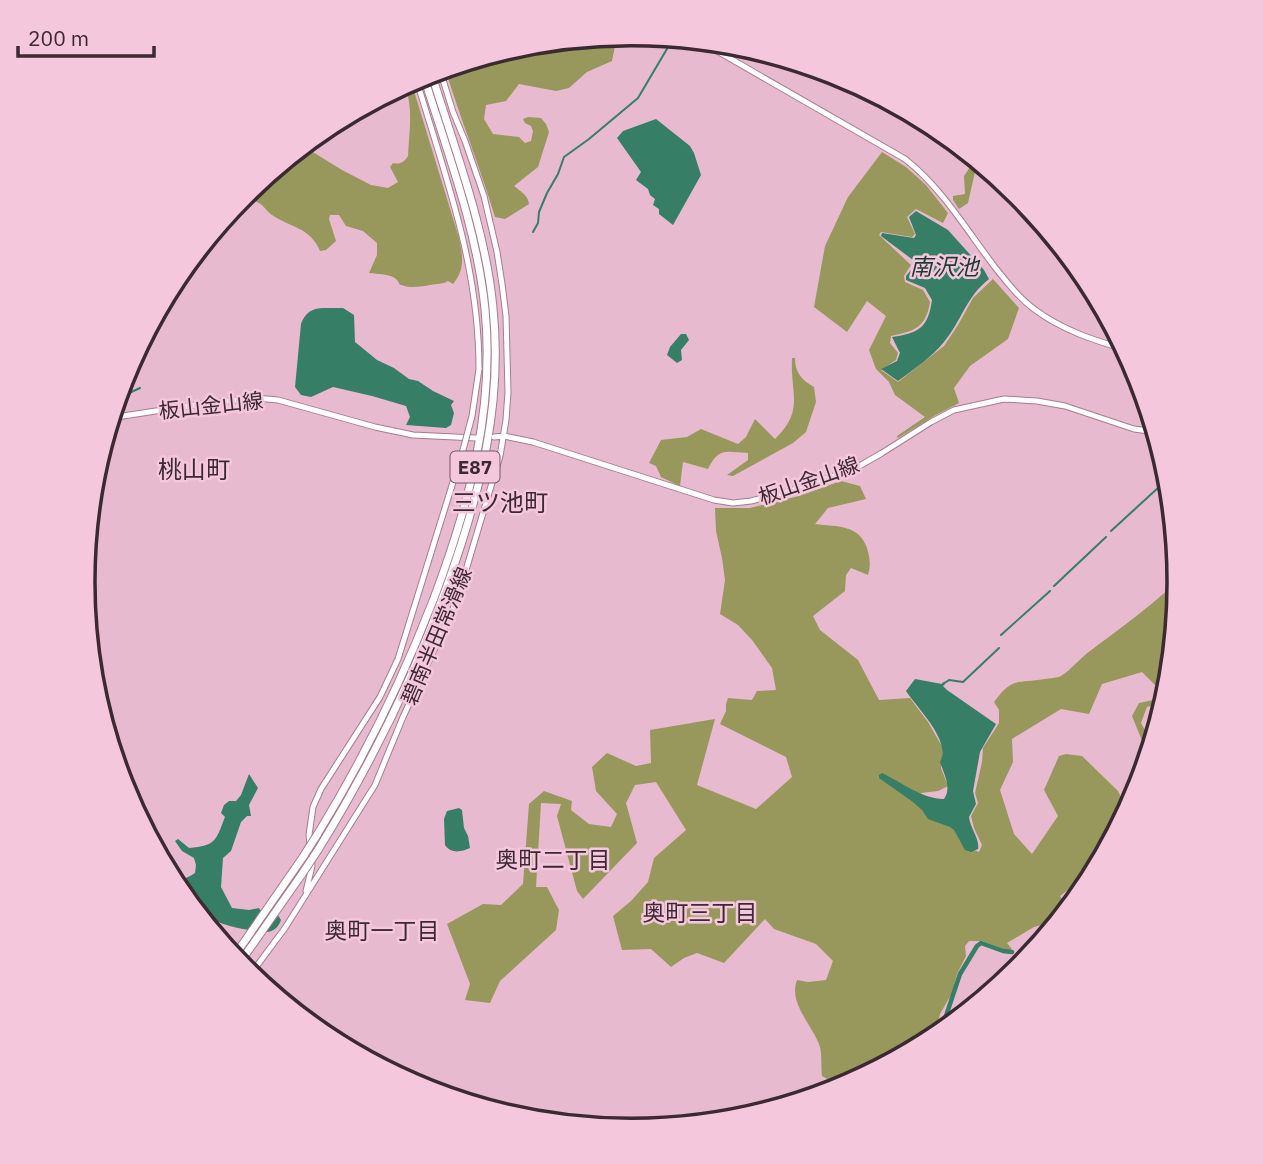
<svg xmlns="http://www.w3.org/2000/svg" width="1263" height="1164" font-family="'IBM Plex Sans','Noto Sans JP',sans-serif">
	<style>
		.forest { fill: #98985c }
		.water { fill: #367e66 }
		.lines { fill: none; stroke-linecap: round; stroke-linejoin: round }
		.stream { stroke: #367e66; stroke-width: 2 }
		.canal { stroke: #367e66; stroke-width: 4.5 }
		.secondary-casing { stroke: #a67c90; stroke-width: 7 }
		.highway-casing { stroke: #a67c90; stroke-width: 9 }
		.secondary { stroke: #fff; stroke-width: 5 }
		.highway { stroke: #fff; stroke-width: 7 }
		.secondary-bridge-casing { stroke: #a67c90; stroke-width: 7; stroke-linecap: butt }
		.highway-bridge-casing { stroke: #a67c90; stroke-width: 9; stroke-linecap: butt }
		.secondary-bridge { stroke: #fff; stroke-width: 5 }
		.highway-bridge { stroke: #fff; stroke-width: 7 }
		.labels { text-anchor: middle; stroke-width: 5; stroke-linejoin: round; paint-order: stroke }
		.shield { fill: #f5c7dc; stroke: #735965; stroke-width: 2 }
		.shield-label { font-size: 19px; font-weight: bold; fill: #3b2a32 }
		.street-label { font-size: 21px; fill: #3b2a32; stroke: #f5c7dc }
		.water-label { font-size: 23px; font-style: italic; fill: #1a3b30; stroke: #f5c7dc }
		.neighbourhood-label { font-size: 23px; fill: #3b2a32; stroke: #f5c7dc }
		.quarter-label { font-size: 24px; fill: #3b2a32; stroke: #f5c7dc }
		.rim { fill: none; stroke: #3b2a32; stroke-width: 3.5 }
	</style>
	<rect width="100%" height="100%" fill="#e7bacf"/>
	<!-- forest -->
	<path class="forest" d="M612,35L615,46L612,61L587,72L569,88L556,91L519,84L506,101L486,105L484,119L493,134L519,137L525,143L531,141L533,131L531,126L525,123L523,119L528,117L541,118L546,124L549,132L538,167L514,186C520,191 528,195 529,204L505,219L495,217C480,167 460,118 445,68L525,44Z
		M411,81L459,238C463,256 465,270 453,284L448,281L444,283C434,284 413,289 405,286C396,284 402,285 396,279C390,274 378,274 369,273L377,255V243L363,231L346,226L339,215H330L329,219L336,241L326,250L320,251C310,227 291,228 272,215C263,208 262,201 250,201L274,169L303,146L342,170L371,185L388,188L398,182L390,167L393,163C400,165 404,162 408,156C409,132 414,107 404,84Z
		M882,152L906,167L926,185L948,213L943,223L916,209L907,217L915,234L912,237L881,232L879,235L911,265L904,276L905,282L923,290L930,302C926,328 914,331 891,336L890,343L898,353L896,360L881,370L898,382L944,346L958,325L973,298L993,279L1019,308L1008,339L970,366L954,388L959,403L934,416L898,438L897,436L925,417L895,395L889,382L876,369L869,350L886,316L867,301L847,332L814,307L825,246L848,197Z
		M976,158L989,169L986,173L975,172L968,203L959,209L953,200V196L965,194L964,176Z
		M792,358H795C795,373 802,380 814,387L816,402L806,432L793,443L733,476L727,475L748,460V453C726,452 719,447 708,469L683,462L680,486L661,477L656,466L649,463L661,440L687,437L701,429L738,444L746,437L755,419L775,439C805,410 790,394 792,358Z
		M841,481L860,486L866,499L828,508L815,524C837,527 859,524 867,548C870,559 871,564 868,575L851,568L846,575L845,591L813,616L820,630L858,660L879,700L910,698L928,722L943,748L941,768L948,786L938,791L921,793L929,815L951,823L967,847L979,852L982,845L974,828L971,816L978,803L975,793L982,762L983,748L999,723V710L994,702C1013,676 1017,684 1045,679C1050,678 1057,678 1061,676C1072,669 1080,658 1090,651C1121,628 1152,605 1180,579L1170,689H1159L1142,672L1102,684L1089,714L1061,709L1012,739L1013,762L1000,790L1014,834L1032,854L1058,816L1044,790L1059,756L1066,754L1082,756L1118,791L1125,806L1133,803L1094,875L1089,874L1060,896L1065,904L1057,910L1049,923L1034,927L1007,943L1012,949L1008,951L982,941H969L965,946L966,956L957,974L952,993L940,1014L936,1029L930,1042L843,1088L822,1076C821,1067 822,1056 820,1047C813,1025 788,1004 797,980L808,982L826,980L833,961L816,944L774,929L765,919L724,963L697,953L684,958L671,967L651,949L622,950L613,916L631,901L648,882L654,858L686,830L656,782L635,785L626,803L637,843L583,899L577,891L557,816L561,804L541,803L536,887H547L559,910L556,930L500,981L490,1003L465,1000L470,984L447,924L483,904L501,905L523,884L529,804L544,791L572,801L571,810L589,824L611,827L617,814L596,791L592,767L607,753L636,766L651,763L650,730L715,719L697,785L756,809L792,777L786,757L720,724L726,711V704L728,698L752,700L757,691L776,690L772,668L752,640L738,625L720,614L725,580L722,558L716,531L715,508H750L799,496Z
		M1167,697L1166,701L1147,707L1141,723L1153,745L1149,758L1132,716L1139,703Z"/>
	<!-- water -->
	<path class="water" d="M656,119L690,146L694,153L701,175L673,225L659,214V209L653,205L655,199L650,195L648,189L636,180L641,172L617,138L623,131Z
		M916,211L948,230L984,270L989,279C966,297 962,320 944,342C932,357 914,369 898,381L881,369L897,361L900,353L892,337C919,333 928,328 932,300L925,288L906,280V276L915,265L913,260L881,236L882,233L914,238L916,235L909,217Z
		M343,308L354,315L355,342L377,360L394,368L409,379L418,381L433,391L454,401L451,405L454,413L451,425L446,428L406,425L410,417L406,406L372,396L333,387L311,397L301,395L295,387L301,324C309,303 324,309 343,308Z
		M681,334H686L689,340L681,350L682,360L677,363L667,355L670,347Z
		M915,679L942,684L943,682L945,684L943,686L947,690L996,724L980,752L973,791L976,804L969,817C970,828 980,839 978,849L971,852L965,850L954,830L950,827L928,819L922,810L913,802L879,778V775L882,773C901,782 922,799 944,799C952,788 944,774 940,762C952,741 917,708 906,691Z
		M249,774L258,788L249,805L251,816H247L241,822L231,851L223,858L221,887L232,908L249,910L259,908L260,910L276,912L281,920C275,938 258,931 243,929C233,927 225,925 216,921L211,924L209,929L175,887L167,871C178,881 183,881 195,873L196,865L194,858L182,851L175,841L178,839L189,848C216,846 216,840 225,817L221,813L224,805L229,801H236L241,795Z
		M459,808L462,810L464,828L468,836L470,848C461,852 451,854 445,845L444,819L447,811Z
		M1090,876L1093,877L1088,887L1073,905L1064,897C1067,893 1084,878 1090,876Z"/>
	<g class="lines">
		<!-- stream -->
		<path class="stream" d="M533,232L538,223L539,212L547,193L558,174L564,157L589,139L638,98L674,37
			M116,399L140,388
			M1163,483L1170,481
			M1111,531L1159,487
			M1054,586L1106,537
			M1001,635L1050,591
			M943,684L949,680L963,682L999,648"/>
		<!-- canal -->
		<path class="canal" d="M938,1037L945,1019L960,974L977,946L981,943L1003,951L1012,952"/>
		<defs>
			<path id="secondary" d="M698,40L905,159C941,187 966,229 994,266C1006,281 1018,297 1034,309C1062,330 1093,340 1127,350
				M416,78C445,176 479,264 479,369
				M110,418L208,403L256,398L278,400L375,427L413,435L476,438
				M494,437L504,436L533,442L714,500L733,503L751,501L790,491L856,468L882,453L931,422L954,410L1004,399L1037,401L1065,406L1134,429L1157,432
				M306,891L312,866L309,835L313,807L321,789L380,697L398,659L463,450
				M250,975L285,928L375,785L403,717L453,609L463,580L500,456L506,420L508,392L506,316L502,284L497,252L484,196L465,141L453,112L440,70"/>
			<path id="highway" d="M317,835C363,760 402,681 434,598C469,505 495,410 485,309C477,229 447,151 423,74
				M318,850C370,766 414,677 448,583C480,493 503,405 493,308C486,230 454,147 431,72
				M233,958L303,857
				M239,964L302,874"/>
		</defs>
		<!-- secondary casing -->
		<use href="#secondary" class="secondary-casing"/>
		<!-- highway casing -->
		<use href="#highway" class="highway-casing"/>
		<!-- secondary -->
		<use href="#secondary" class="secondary"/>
		<!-- highway -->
		<use href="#highway" class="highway"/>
		<defs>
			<path id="secondary-bridge" d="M463,450L472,416L479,369"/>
			<path id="highway-bridge" d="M303,857L317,835
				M302,874L318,850"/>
		</defs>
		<!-- secondary-bridge casing -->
		<use href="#secondary-bridge" class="secondary-bridge-casing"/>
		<!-- highway-bridge casing -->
		<use href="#highway-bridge" class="highway-bridge-casing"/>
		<!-- secondary-bridge -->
		<use href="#secondary-bridge" class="secondary-bridge"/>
		<!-- highway-bridge -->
		<use href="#highway-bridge" class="highway-bridge"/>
	</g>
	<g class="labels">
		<!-- shield labels -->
		<rect class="shield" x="450.5" y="451.5" width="49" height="31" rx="5"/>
		<g class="shield-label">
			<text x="475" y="474">E87</text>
		</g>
		<!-- street labels -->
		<g class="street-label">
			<text transform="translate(211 406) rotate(-6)" y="7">板山金山線</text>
			<text transform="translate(809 481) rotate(-19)" y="7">板山金山線</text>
			<text transform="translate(437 636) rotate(-67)" y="7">碧南半田常滑線</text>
		</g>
		<!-- water labels -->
		<g class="water-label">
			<text x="944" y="275">南沢池</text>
		</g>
		<!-- neighbourhood labels -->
		<g class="neighbourhood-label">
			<text x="553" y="868">奥町二丁目</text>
			<text x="700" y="921">奥町三丁目</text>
			<text x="382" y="939">奥町一丁目</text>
		</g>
		<!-- quarter labels -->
		<g class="quarter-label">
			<text x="194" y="478">桃山町</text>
			<text x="500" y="511">三ツ池町</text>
		</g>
	</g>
	<!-- crop -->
	<path d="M0 0H1263V1164H0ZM95 582a536 536 0 1 1 1072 0a536 536 0 1 1-1072 0Z" fill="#f5c7dc" fill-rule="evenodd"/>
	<path class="rim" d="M95 582a536 536 0 1 1 1072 0a536 536 0 1 1-1072 0Z"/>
	<!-- scale -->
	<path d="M18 46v10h136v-10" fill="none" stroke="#3b2a32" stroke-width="3.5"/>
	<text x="28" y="46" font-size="21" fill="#3b2a32" stroke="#f5c7dc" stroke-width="5" paint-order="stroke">200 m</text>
</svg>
